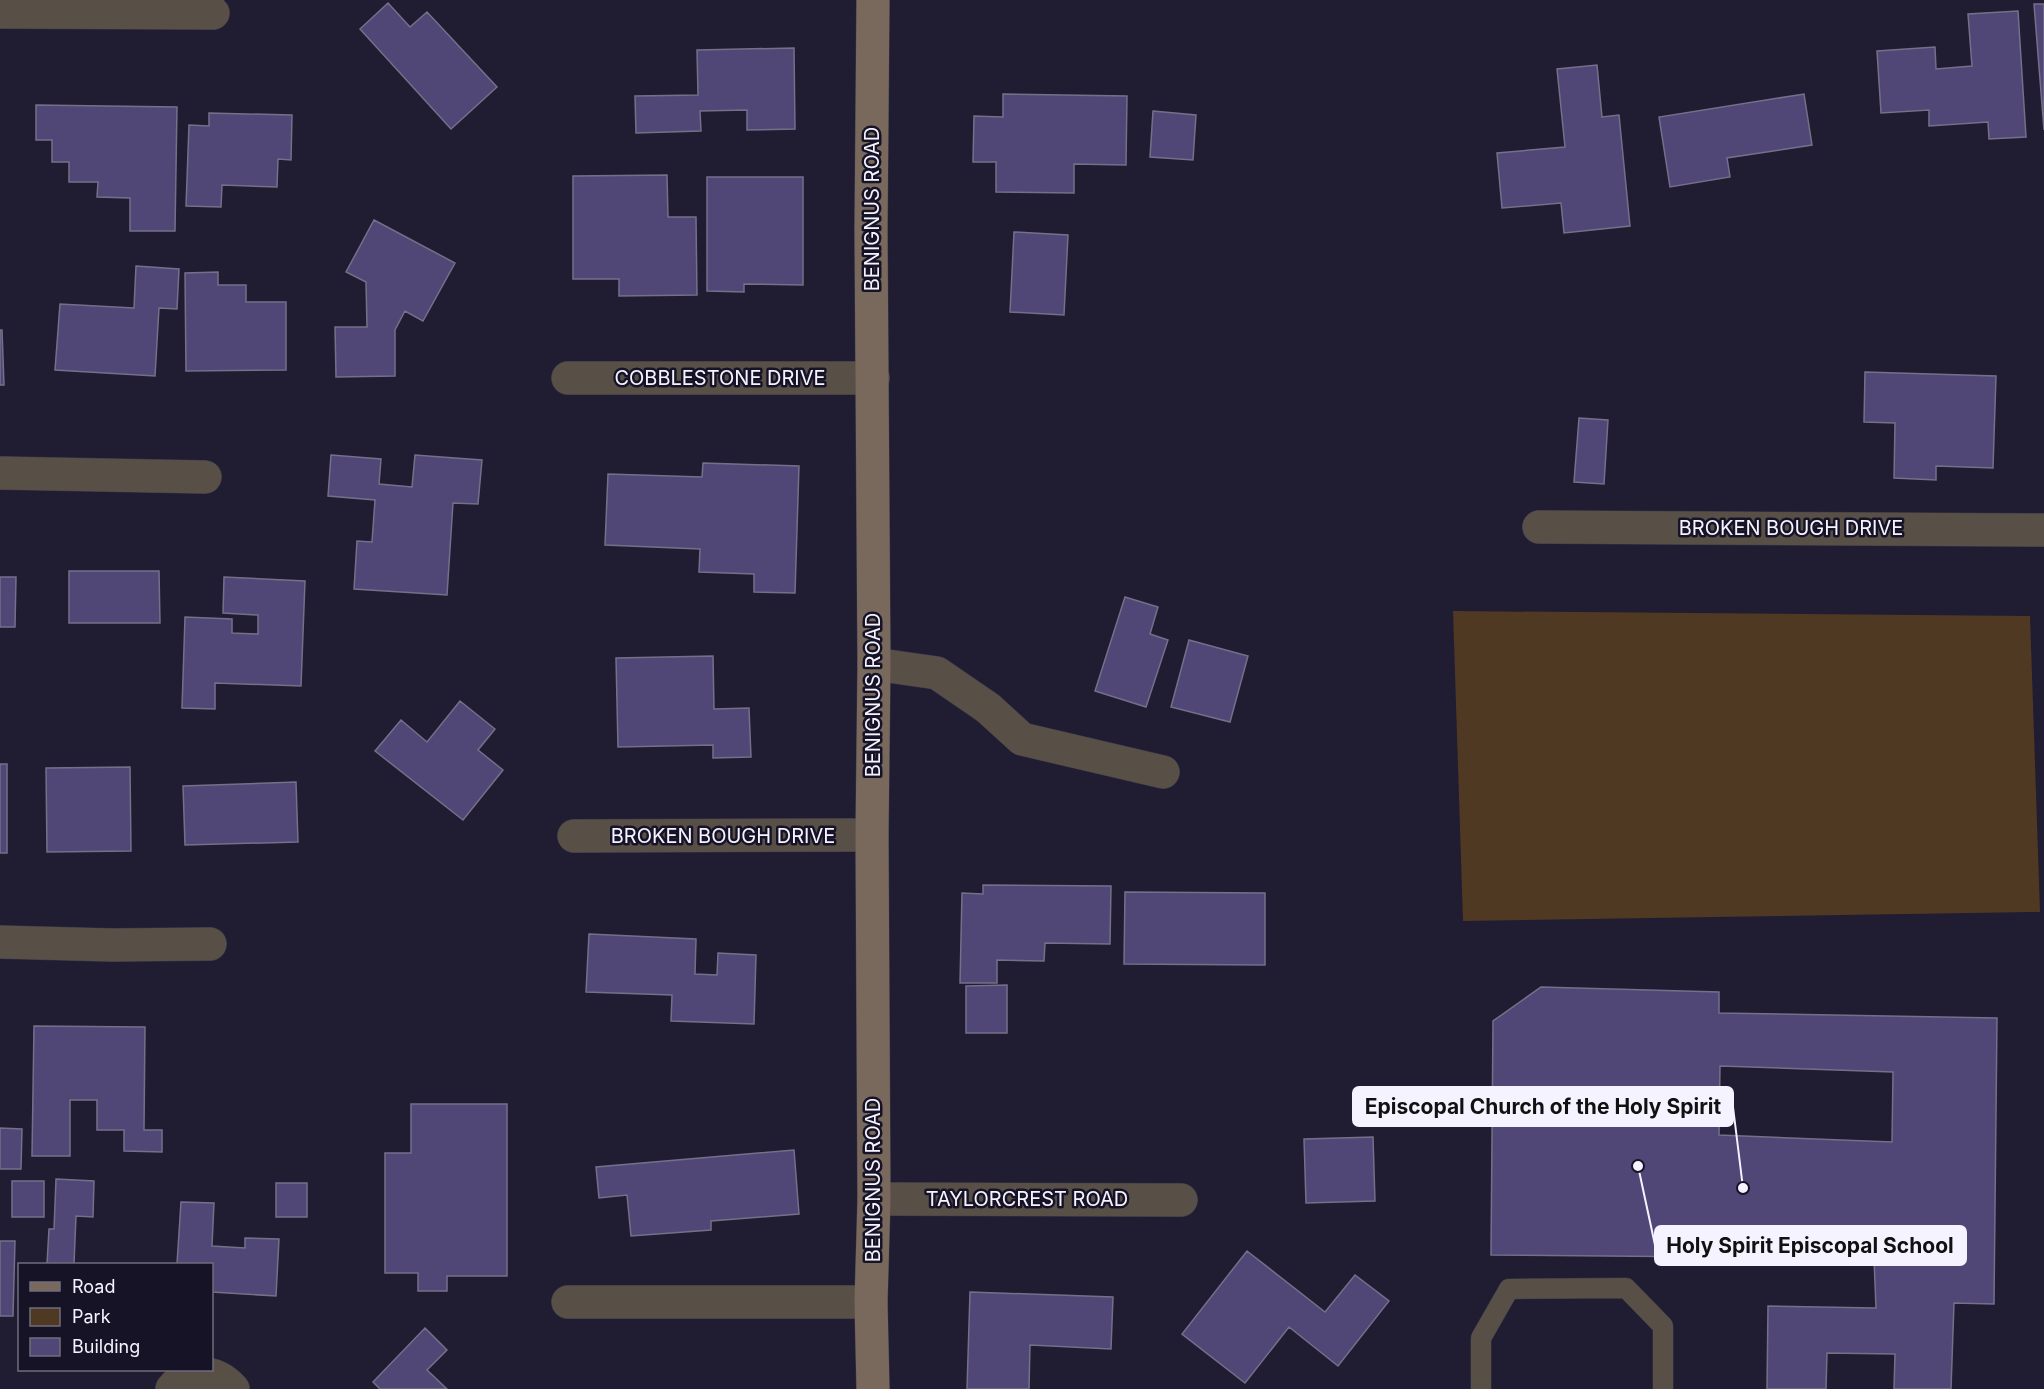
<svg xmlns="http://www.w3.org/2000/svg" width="2044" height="1389" font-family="Inter,sans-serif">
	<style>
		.green { fill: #503923 }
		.building { fill: #514776; stroke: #74708a; stroke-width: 1.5; fill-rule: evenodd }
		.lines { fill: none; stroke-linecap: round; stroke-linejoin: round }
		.lane-casing { stroke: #39364a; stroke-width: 21 }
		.street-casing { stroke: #39364a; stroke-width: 34 }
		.secondary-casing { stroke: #39364a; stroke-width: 34 }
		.lane { stroke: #584f47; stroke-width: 20 }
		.street { stroke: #584f47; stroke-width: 33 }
		.secondary { stroke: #78695c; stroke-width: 33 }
		.labels { text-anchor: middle; stroke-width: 5; stroke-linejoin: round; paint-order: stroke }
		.street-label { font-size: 20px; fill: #f4f3ff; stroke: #171327 }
		.leader { fill: none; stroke: #f4f3ff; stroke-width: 2 }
		.callout-dot { fill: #f4f3ff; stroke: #171327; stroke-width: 2 }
		.callout { fill: #f4f3ff; stroke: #f4f3ff; stroke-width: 2 }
		.callout-label { font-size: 21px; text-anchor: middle; font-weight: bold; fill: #111 }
	</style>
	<rect width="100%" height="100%" fill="#201c31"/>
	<!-- green -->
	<path class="green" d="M1453,611L2030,616L2040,912L1463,921Z"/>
	<!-- building -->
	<path class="building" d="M388,3L410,27L427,12L497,87L451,129L360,29Z
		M2034,4H2044V130Z
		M2018,11L2026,137L1989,139L1988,122L1929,126V110L1881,113L1877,51L1935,47L1936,69L1972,66L1968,14Z
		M794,48L795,129L747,130V110L700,111L701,131L636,133L635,96L698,95L697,50Z
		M1597,65L1602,117L1619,115L1630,226L1564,233L1561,203L1502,208L1497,153L1565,147L1557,69Z
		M1003,94L1127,96L1126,165L1074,164V193L996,192V162H973L974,116L1003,117Z
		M1804,94L1812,145L1727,158L1730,177L1670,187L1659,117Z
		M36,105L177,107L175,231H130V198L97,197L98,182H69V162H52V140H36Z
		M1153,111L1196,115L1193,160L1150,157Z
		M209,113L292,115L291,160L278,159L277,187L222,185L221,207L186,206L189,125L209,126Z
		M667,175L668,217H696L697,295L619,296V279H573V176Z
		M707,177H803V285L744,284V292L707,291Z
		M374,220L455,263L423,321L405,311L395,330V376L336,377L335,327H367L366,282L346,272Z
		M1014,232L1068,235L1064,315L1010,312Z
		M136,266L179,269L177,309L159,308L155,376L55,370L60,304L134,308Z
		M218,272V285H246V302H286V370L186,371L185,273Z
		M0,330H2L4,385H0Z
		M1865,372L1996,376L1993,468L1936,466V480L1894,478L1895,423L1864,422Z
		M1579,418L1608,420L1604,484L1574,482Z
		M331,455L381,459L379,484L412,487L415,455L482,460L478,504L453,503L447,595L354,589L357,541L372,542L375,500L328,496Z
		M703,463L799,466L795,593L754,592V574L699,572L700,549L605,545L608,474L702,477Z
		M69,571H159L160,623H69Z
		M0,577H16L15,627H0Z
		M224,577L305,581L301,686L215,683V709L182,708L185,617L232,619V633L258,634V615L223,613Z
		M1125,597L1158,607L1150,634L1168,640L1146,707L1095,691Z
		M1189,640L1248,656L1230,722L1171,707Z
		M713,656L714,709L749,708L751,757L713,758V745L618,747L616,658Z
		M460,701L495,729L478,750L503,770L463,820L375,751L401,720L427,742Z
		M0,764H7V853H0Z
		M130,767L131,851L47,852L46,768Z
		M296,782L298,842L185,845L183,786Z
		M983,885L1111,886L1110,944L1045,943L1044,961L997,960V983H960L962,893L983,894Z
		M1125,892L1265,893V965L1124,964Z
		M589,934L696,939L695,974L717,975L718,953L756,955L754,1024L671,1021L672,995L586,992Z
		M1007,985V1033H966V986Z
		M1541,987L1719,992V1013L1997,1018L1994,1304L1954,1303L1951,1389H1894L1895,1354L1827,1353L1826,1389H1767L1768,1306L1876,1308L1873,1234L1717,1235L1714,1257L1491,1255L1493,1021ZM1720,1066L1893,1072L1892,1142L1719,1135Z
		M34,1026L145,1027L144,1130H162V1152L124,1151V1130H97V1100H70V1156H32Z
		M411,1104H507V1276H447V1291H418V1273H385V1153H411Z
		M0,1128L22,1129L21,1169H0Z
		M1373,1137L1375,1201L1306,1203L1304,1139Z
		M794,1150L799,1214L711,1221V1230L631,1236L627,1195L599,1198L596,1167Z
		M56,1179L94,1181L93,1217L76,1216L74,1264H47L49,1229H54Z
		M12,1181H44V1217H12Z
		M276,1183H307V1217H276Z
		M181,1202L214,1203L212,1246L245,1248V1238L279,1239L276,1296L212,1292V1264H177Z
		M0,1241H15L13,1316H0Z
		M1247,1251L1325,1312L1355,1275L1389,1301L1338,1366L1289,1327L1245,1383L1182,1334Z
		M970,1292L1113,1297L1111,1349L1030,1345L1029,1389H967Z
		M425,1328L447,1350L427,1370L447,1389H380L373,1382Z"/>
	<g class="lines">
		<defs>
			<path id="lane" d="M1481,1389V1338L1509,1289L1626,1288L1663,1326V1389"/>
			<path id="street" d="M0,12L213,13
				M568,378H873
				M0,473L205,477
				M1539,527L2044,530
				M874,664L937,673L988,708L1022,739L1163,772
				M574,836L872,835
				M0,942L112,945L210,944
				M874,1199L1181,1200
				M568,1302H871
				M172,1389C189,1368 215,1369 233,1389"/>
			<path id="secondary" d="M873,0L871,230L874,664L872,835L874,1199L871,1302L873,1389"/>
		</defs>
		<!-- lane casing -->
		<use href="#lane" class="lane-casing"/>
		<!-- street casing -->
		<use href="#street" class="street-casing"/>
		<!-- secondary casing -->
		<use href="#secondary" class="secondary-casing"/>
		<!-- lane -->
		<use href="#lane" class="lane"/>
		<!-- street -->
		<use href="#street" class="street"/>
		<!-- secondary -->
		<use href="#secondary" class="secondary"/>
	</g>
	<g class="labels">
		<!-- street labels -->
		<g class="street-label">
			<text transform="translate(872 209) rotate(-90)" y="7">BENIGNUS ROAD</text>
			<text x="720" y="385">COBBLESTONE DRIVE</text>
			<text x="1791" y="535">BROKEN BOUGH DRIVE</text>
			<text transform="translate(873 695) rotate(-90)" y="7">BENIGNUS ROAD</text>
			<text x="723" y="843">BROKEN BOUGH DRIVE</text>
			<text transform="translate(873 1180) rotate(-90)" y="7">BENIGNUS ROAD</text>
			<text x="1027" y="1206">TAYLORCREST ROAD</text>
		</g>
	</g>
	<!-- callouts -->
	<path class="leader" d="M1743 1188L1733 1107M1638 1166L1655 1245"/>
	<g class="callout-dot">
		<circle cx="1743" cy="1188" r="6"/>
		<circle cx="1638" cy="1166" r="6"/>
	</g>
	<g class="callout">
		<rect x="1353" y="1087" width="380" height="39" rx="6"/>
		<rect x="1655" y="1226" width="311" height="39" rx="6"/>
	</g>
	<g class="callout-label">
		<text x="1543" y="1114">Episcopal Church of the Holy Spirit</text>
		<text x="1810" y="1253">Holy Spirit Episcopal School</text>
	</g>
	<!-- legend -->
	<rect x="18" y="1263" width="195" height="108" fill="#171327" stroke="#6f6d7d" stroke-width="1.5"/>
	<rect x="30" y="1282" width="30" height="9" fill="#78695c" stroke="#6f6d7d" stroke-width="1.5"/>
	<text x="72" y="1293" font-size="18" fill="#f4f3ff">Road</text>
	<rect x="30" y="1308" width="30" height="18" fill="#503923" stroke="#6f6d7d" stroke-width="1.5"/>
	<text x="72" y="1323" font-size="18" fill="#f4f3ff">Park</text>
	<rect x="30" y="1338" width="30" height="18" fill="#514776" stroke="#6f6d7d" stroke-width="1.5"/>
	<text x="72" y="1353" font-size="18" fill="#f4f3ff">Building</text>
</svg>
